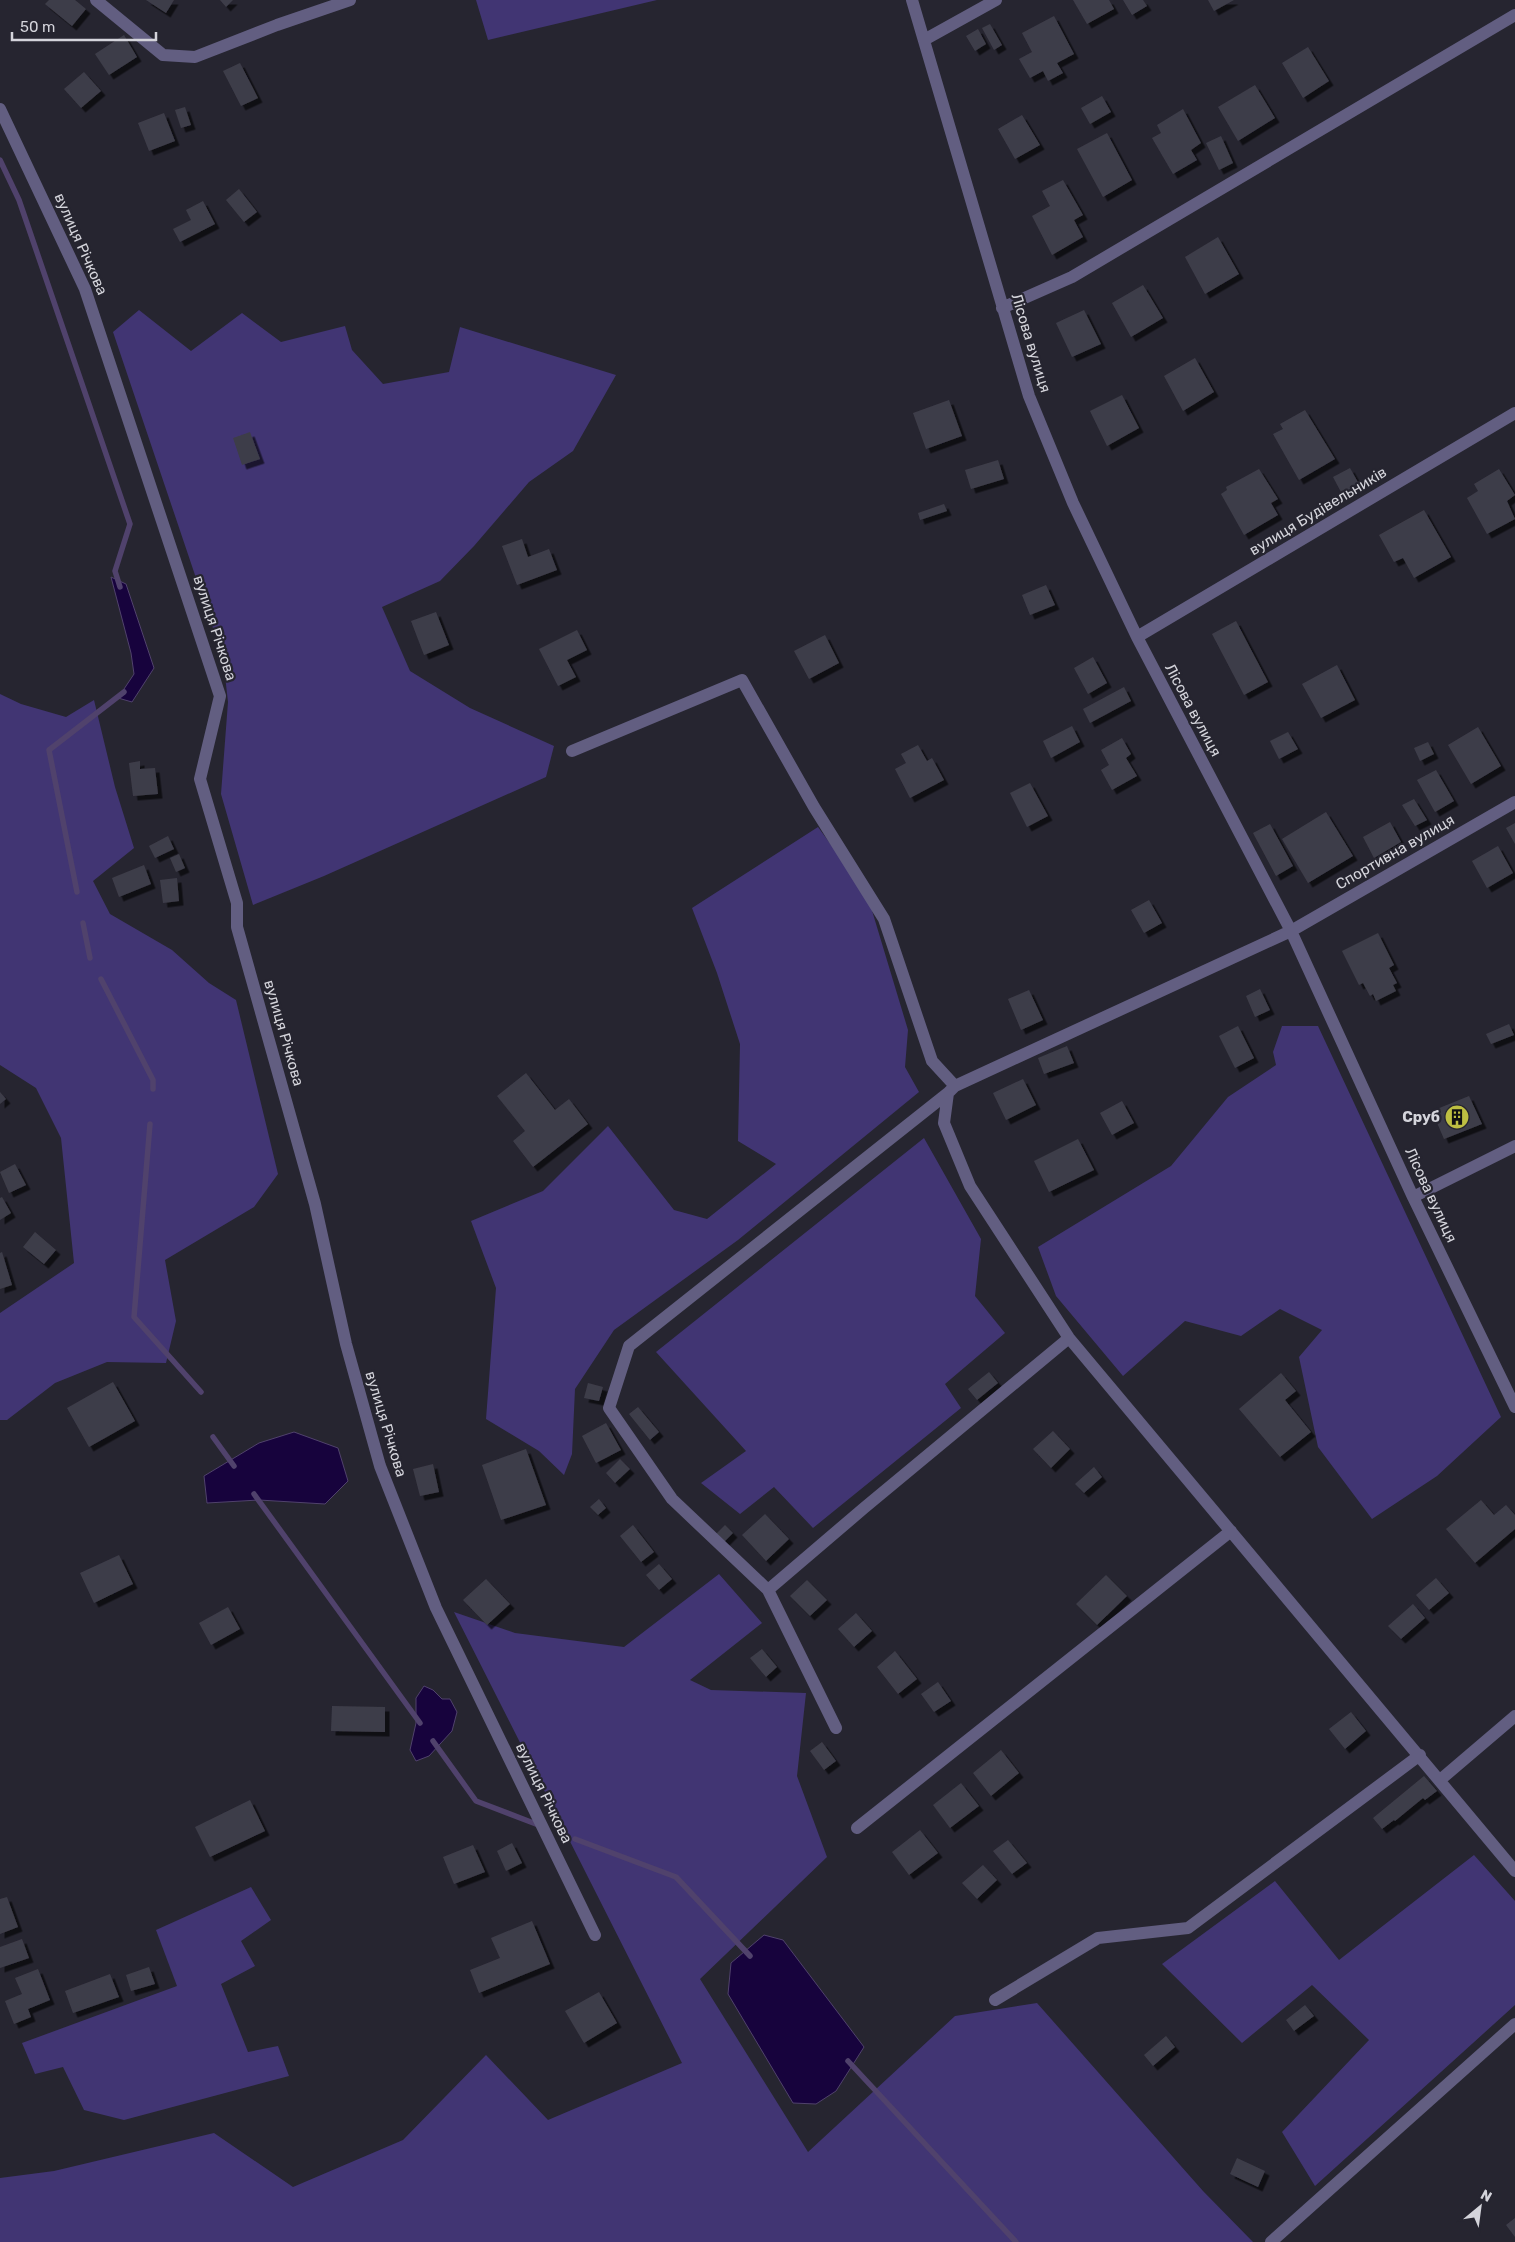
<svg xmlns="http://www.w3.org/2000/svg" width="1515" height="2242" font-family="Rubik,sans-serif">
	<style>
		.green { fill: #413573 }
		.water { fill: #17033d; stroke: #50426c }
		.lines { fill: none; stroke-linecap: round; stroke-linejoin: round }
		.stream { stroke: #50426c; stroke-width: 5.5 }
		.building { fill: #3e3d49; filter: url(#shadow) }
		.street { stroke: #625e81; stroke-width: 12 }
		.labels { text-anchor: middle; stroke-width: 4.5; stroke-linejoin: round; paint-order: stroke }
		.street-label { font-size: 15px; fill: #d4d4db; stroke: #262530 }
		.poi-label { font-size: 15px; font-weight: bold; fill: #d4d4db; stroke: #262530; text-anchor: end }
	</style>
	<defs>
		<filter id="shadow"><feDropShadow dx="4.5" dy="4.5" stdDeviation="0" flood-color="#0009"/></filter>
	</defs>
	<rect width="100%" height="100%" fill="#262530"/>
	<!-- green -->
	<path class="green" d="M476,0H657L488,40Z
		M139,310L191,351L242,313L281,342L345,326L352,350L383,384L449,372L460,327L616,375L573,451L529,482L474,546L440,581L382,607L410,671L470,708L554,746L546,777L324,876L253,905L221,794L228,702L223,658L113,332Z
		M0,694L21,704L66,717L94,700L115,787L134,848L93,881L110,914L172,950L209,983L236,1000L278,1174L254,1207L165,1260L176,1321L166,1363L107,1362L55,1383L7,1420H0V1313L74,1263L61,1138L36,1088L0,1065Z
		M818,827L867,894L908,1030L905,1067L919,1092L738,1240L614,1330L575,1389L572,1454L564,1475L539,1451L486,1419L496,1288L471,1221L543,1191L608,1126L674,1210L707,1219L776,1164L738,1141L740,1044L717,973L692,908Z
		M1282,1026H1318L1501,1417L1437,1476L1372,1519L1318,1447L1299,1357L1322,1330L1280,1309L1241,1336L1185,1321L1123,1376L1056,1296L1038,1247L1171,1166L1228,1097L1276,1065L1273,1052Z
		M924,1138L981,1239L975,1296L1005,1333L945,1384L961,1408L813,1528L774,1487L740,1514L701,1483L746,1451L656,1352Z
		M719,1574L762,1623L690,1680L711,1690L806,1693L797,1776L827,1857L700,1979L808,2152L955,2016L1037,2003L1203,2191L1253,2242H0V2178L54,2171L214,2133L293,2187L403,2140L486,2055L548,2120L682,2063L454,1612L515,1633L624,1647Z
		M1474,1855L1515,1901V2005L1315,2186L1282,2132L1369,2040L1312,1985L1242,2043L1162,1964L1275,1881L1339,1960Z
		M251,1887L271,1920L241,1941L255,1966L221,1984L248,2052L278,2046L289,2076L124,2120L84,2110L63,2067L35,2074L22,2043L177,1986L156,1930Z"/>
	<!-- water -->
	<path class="water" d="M111,577L126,584L154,668L132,702L118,698L134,674L131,653Z
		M294,1432L338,1448L348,1481L325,1504L259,1500L207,1503L204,1476L259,1443Z
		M424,1686L433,1690L442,1699H450L457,1712L452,1731L429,1756L416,1761L410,1750L416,1723V1698Z
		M764,1935L783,1940L864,2047L836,2091L816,2104L793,2103L728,1994L731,1963Z"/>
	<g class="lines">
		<!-- stream -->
		<path class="stream" d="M0,160L19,200L130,524L115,571L120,587
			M77,892L49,750L124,692
			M83,923L90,958
			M101,979L153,1080V1089
			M150,1124L134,1317L201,1392
			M213,1437L234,1466
			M254,1494L420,1723
			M433,1741L476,1801L536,1824
			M575,1839L676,1877L750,1956
			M848,2061L1016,2242"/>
	</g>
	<!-- building -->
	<path class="building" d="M49,0H75L86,9L72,26L45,4Z
		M146,0H174L166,13Z
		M220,0H233L226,7Z
		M1073,0H1109L1114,9L1087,24Z
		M1123,0H1143L1147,6L1132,15Z
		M1208,0H1234L1214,11Z
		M1054,16L1074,54L1057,63L1063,73L1048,81L1043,71L1030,78L1019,59L1032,52L1022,33Z
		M990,24L1002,45L994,50L982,28Z
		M978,29L986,44L975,51L966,36Z
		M124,35L137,57L109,75L95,54Z
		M1308,47L1329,81L1303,98L1282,63Z
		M240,63L258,98L241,106L223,71Z
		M84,72L101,91L81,108L64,89Z
		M1255,85L1275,118L1238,141L1218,107Z
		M1102,96L1111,112L1090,124L1081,108Z
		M185,107L191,125L181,128L175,110Z
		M1183,109L1201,143L1191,150L1197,160L1173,174L1152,138L1161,133L1157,125Z
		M164,113L175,141L149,151L138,123Z
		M1022,115L1040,145L1015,159L998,129Z
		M1107,133L1132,180L1103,197L1077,149Z
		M1221,136L1233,163L1219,170L1206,143Z
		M1063,180L1083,215L1074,220L1083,237L1052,255L1032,216L1050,206L1042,191Z
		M239,189L257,212L244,222L226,200Z
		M203,201L215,224L180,242L173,229L191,220L186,210Z
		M1218,237L1239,274L1205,294L1185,257Z
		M1143,285L1163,318L1131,337L1112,303Z
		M1084,310L1101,344L1072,357L1056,323Z
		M1195,358L1214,392L1183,411L1164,376Z
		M1122,395L1139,428L1107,446L1090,411Z
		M949,400L962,436L926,449L913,413Z
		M1305,410L1335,459L1299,480L1273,434L1283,429L1280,424Z
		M250,432L260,459L242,465L233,438Z
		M998,460L1004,479L971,489L965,470Z
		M1350,468L1359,484L1342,494L1333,477Z
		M1259,469L1278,499L1271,503L1278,515L1244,535L1221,494L1227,490L1226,487Z
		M1499,469L1515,495L1507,501L1515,519L1487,534L1467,498L1478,491L1474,484Z
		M944,504L947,511L920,520L918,513Z
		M1424,510L1451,557L1414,578L1403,558L1394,562L1379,535Z
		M522,539L528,557L549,549L557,570L517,585L502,546Z
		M1046,585L1055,605L1030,615L1022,595Z
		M436,612L449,645L424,655L411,621Z
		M1236,621L1268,682L1244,695L1212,634Z
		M577,630L587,650L567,660L576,677L558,686L539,649Z
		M825,635L839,663L809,679L794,651Z
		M1093,657L1107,683L1088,694L1074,668Z
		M1337,665L1355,700L1321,718L1302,684Z
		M1124,687L1131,701L1090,723L1083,709Z
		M1072,726L1080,742L1051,758L1043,741Z
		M1478,727L1501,766L1471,784L1448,745Z
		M1288,732L1298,749L1279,759L1270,741Z
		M1122,738L1131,754L1126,758L1137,776L1112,790L1101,770L1109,765L1101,750Z
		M1428,742L1434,754L1420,761L1414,748Z
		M918,745L927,761L932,758L944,780L910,798L895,769L906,763L901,754Z
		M140,761V769L155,768L158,794L133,796L129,763Z
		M1436,770L1454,801L1435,812L1417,780Z
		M1030,783L1048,816L1027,827L1010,793Z
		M1414,799L1427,820L1415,826L1402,805Z
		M1326,812L1353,856L1308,883L1282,839Z
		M1390,822L1401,842L1374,858L1363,837Z
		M1515,823V844L1506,828Z
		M1270,824L1293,866L1276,876L1253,833Z
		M168,836L174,849L155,858L149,846Z
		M1498,846L1513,873L1487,888L1472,861Z
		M179,854L185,868L176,872L170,858Z
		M144,865L151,884L119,897L112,878Z
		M177,878L179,901L163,903L160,880Z
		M1149,900L1162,923L1144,933L1131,910Z
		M1378,933L1394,965L1389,968L1397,983L1393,985L1396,991L1376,1001L1373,994L1370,996L1363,983L1359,985L1342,951Z
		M1260,989L1270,1010L1255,1017L1246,996Z
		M1029,990L1043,1020L1021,1030L1008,999Z
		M1509,1024L1514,1035L1491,1044L1486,1034Z
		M1238,1026L1254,1058L1235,1068L1219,1036Z
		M1067,1046L1074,1063L1044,1074L1038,1058Z
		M526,1073L555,1110L569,1099L588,1124L533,1167L513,1141L525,1131L497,1096Z
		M1023,1079L1036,1105L1006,1120L993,1093Z
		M0,1092L6,1099L0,1104Z
		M1469,1096L1482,1124L1444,1139L1432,1111Z
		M1122,1101L1134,1123L1112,1135L1100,1113Z
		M1078,1139L1094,1170L1049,1192L1034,1161Z
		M15,1164L26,1185L9,1193L0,1172Z
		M2,1197L11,1213L0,1220V1198Z
		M35,1232L56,1250L44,1264L23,1247Z
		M2,1252L12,1285L0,1289V1253Z
		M989,1372L998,1383L977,1400L968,1389Z
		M1281,1373L1296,1391L1285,1400L1311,1432L1280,1457L1239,1409Z
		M113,1382L135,1421L89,1447L67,1408Z
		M588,1383L603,1387L599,1401L584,1398Z
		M638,1407L659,1432L650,1440L629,1414Z
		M606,1423L621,1450L596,1463L582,1436Z
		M1053,1431L1070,1449L1051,1468L1033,1449Z
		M526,1449L546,1505L501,1520L482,1465Z
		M620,1459L630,1469L615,1483L606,1473Z
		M433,1464L439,1492L420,1496L413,1469Z
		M1094,1467L1102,1477L1084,1493L1075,1484Z
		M599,1499L606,1508L598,1515L590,1507Z
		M1481,1500L1494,1515L1506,1505L1515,1515V1529L1475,1563L1446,1529Z
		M765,1514L789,1539L766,1561L742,1535Z
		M633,1525L654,1552L641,1562L620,1536Z
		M725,1525L733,1533L723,1543L715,1535Z
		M119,1555L133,1584L94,1603L80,1573Z
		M659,1564L672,1579L659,1590L646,1575Z
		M1106,1575L1127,1596L1097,1625L1076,1604Z
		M1436,1578L1449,1593L1429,1610L1416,1595Z
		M486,1579L510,1604L487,1625L463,1600Z
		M807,1580L827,1600L810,1616L790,1596Z
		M1413,1604L1425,1618L1401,1639L1388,1626Z
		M228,1607L240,1629L211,1645L199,1623Z
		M856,1613L872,1631L854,1647L838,1629Z
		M762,1649L777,1667L766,1677L750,1658Z
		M895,1651L917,1679L898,1694L877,1667Z
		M938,1682L951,1701L934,1712L921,1694Z
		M332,1706L385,1707V1732L331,1731Z
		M1351,1712L1366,1731L1345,1749L1329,1729Z
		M822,1742L836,1761L824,1770L810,1751Z
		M1001,1750L1019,1773L991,1796L973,1773Z
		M1424,1776L1437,1791L1425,1800L1423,1798L1395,1821L1394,1820L1382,1829L1373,1818Z
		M961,1783L979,1806L950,1828L933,1805Z
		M250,1800L265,1831L210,1857L195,1827Z
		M920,1830L938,1853L909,1875L892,1852Z
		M1008,1840L1027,1863L1012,1874L993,1851Z
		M512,1843L522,1863L506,1871L497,1851Z
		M473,1845L485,1872L454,1884L443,1857Z
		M983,1865L997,1880L977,1899L962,1883Z
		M7,1897L18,1927L0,1934V1899Z
		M532,1921L550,1964L479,1993L470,1970L500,1958L491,1938Z
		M22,1939L29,1958L0,1968V1947Z
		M149,1967L155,1984L131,1991L126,1975Z
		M38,1969L50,2000L28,2009L31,2017L14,2024L5,2001L22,1994L15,1978Z
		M110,1974L119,1997L73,2013L65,1991Z
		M599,1992L617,2023L584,2043L565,2011Z
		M1305,2005L1314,2016L1294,2031L1286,2020Z
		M1166,2036L1175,2047L1153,2066L1144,2055Z
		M1237,2158L1265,2171L1258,2187L1230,2174Z
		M1515,2218V2237L1506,2225Z"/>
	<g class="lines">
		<!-- street -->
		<path class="street" d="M96,0L163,55L195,57L277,25L350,0
			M912,0L1029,396L1073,503L1137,637L1291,931L1413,1197L1515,1407
			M924,40L996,0
			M0,109L85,289L220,696L200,779L237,903V927L315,1204L346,1344L380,1466L436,1608L595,1935
			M1002,308L1072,277L1515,15
			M1137,637L1515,413
			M572,751L742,680L814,807L884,919L932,1061L955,1086
			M1515,802L1291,931L955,1086L948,1093L944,1123L970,1186L1069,1338L1515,1871
			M1413,1197L1515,1146
			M768,1590L864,1508L1069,1338
			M836,1728L768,1590L672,1499L609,1408L629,1346L948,1093
			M1440,1780L1515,1716
			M857,1828L1231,1531
			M995,2000L1098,1938L1188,1928L1420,1755
			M1271,2242L1515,2024"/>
	</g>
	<!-- icons -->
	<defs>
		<symbol id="building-disc" viewBox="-11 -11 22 22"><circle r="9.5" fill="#bebf42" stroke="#262530"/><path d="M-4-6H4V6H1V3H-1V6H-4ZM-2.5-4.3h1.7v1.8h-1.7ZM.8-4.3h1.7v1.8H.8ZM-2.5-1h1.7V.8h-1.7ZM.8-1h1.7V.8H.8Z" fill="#111"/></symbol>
	</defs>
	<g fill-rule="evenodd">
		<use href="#building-disc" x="1443" y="1103" width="28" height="28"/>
	</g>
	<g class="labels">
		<!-- street labels -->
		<g class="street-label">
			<text transform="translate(81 244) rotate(66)" y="5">вулиця Річкова</text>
			<text transform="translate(1031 343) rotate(73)" y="5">Лісова вулиця</text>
			<text transform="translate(1318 511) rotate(-31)" y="5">вулиця Будівельників</text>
			<text transform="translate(215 628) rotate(72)" y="5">вулиця Річкова</text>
			<text transform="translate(1193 710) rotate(62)" y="5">Лісова вулиця</text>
			<text transform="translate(1395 852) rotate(-30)" y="5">Спортивна вулиця</text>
			<text transform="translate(284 1033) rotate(74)" y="5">вулиця Річкова</text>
			<text transform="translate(1431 1195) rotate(65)" y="5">Лісова вулиця</text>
			<text transform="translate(386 1424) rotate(73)" y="5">вулиця Річкова</text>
			<text transform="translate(544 1793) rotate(64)" y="5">вулиця Річкова</text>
		</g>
		<!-- poi labels -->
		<g class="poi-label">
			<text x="1440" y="1122">Сруб</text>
		</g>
	</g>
	<!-- north arrow -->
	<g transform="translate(1480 2207) rotate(29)" stroke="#262530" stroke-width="4" paint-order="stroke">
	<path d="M0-4L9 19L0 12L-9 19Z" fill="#d4d4db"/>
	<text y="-8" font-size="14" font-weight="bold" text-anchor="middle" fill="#d4d4db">N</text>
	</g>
	<!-- scale -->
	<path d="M12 32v8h144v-8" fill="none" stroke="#d4d4db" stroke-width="2.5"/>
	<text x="20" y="32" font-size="15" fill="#d4d4db" stroke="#262530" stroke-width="4" paint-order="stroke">50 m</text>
</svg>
